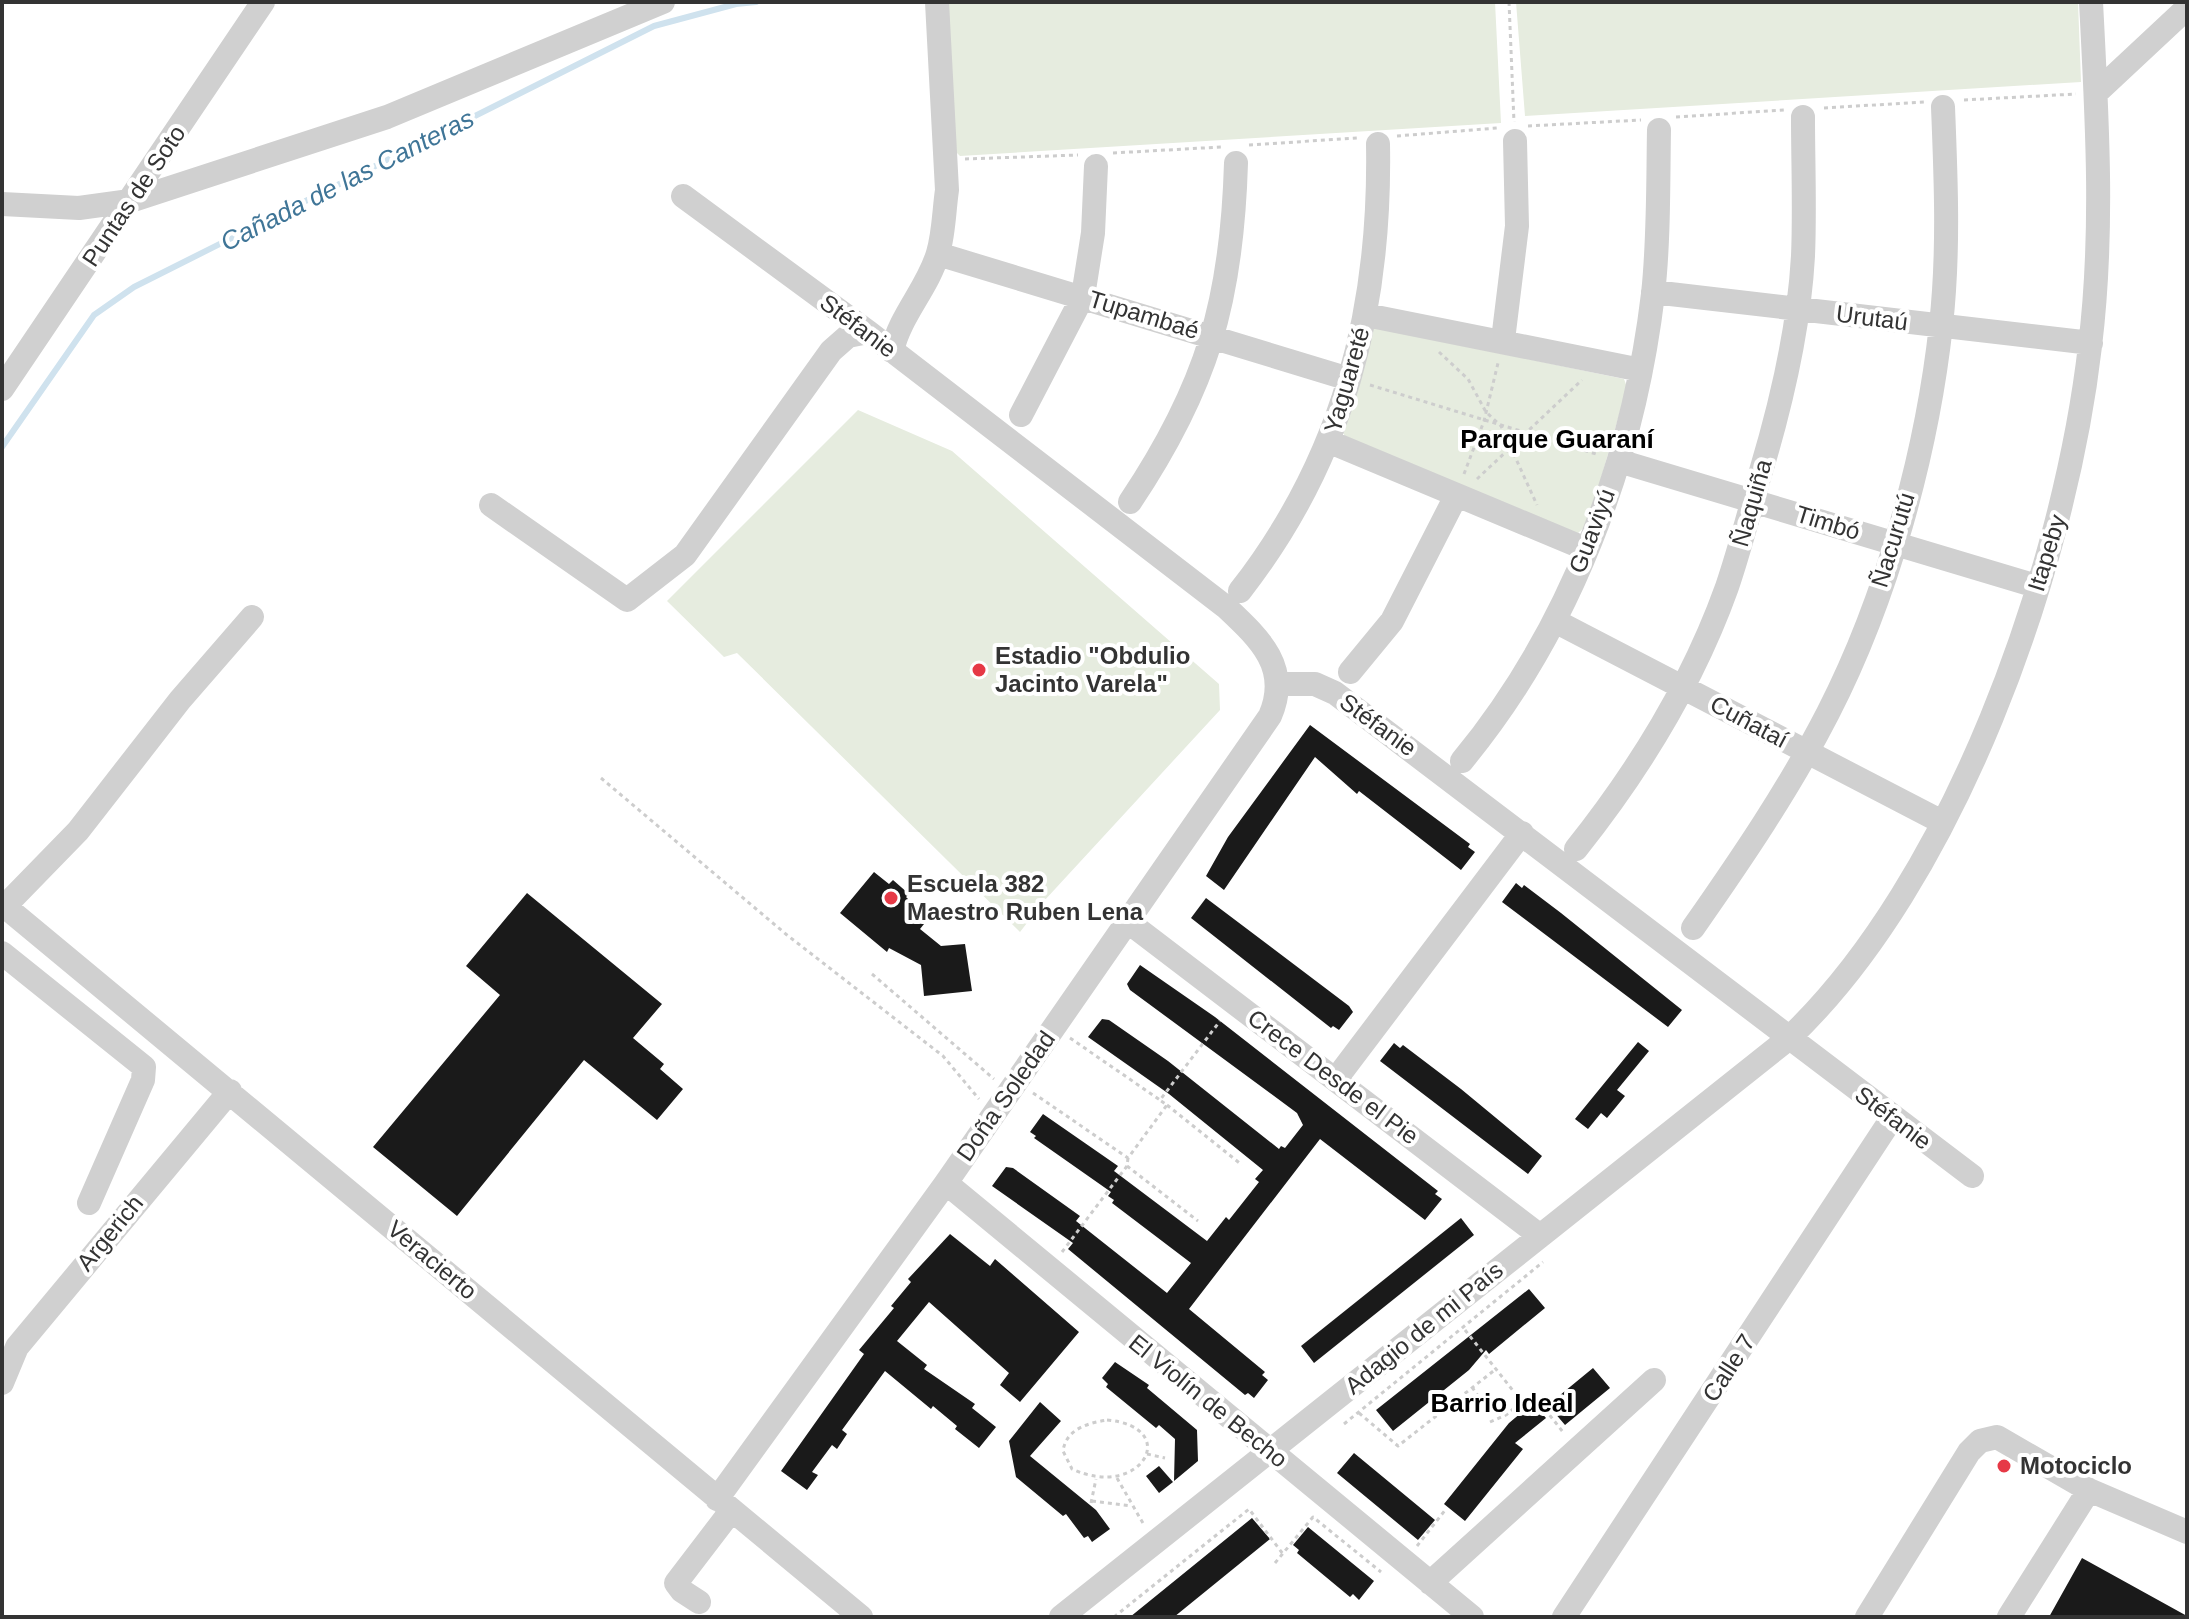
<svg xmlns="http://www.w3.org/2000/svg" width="2189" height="1619" font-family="Helvetica,sans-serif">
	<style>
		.green { fill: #e6ecdf }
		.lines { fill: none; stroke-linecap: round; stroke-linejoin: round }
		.stream { stroke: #cfe2ee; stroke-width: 6 }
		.building { fill: #1a1a1a }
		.path { stroke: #cdcdcd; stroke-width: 3; stroke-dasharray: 4 4; stroke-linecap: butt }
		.minor { stroke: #d0d0d0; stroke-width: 24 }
		.poi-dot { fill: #e63946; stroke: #fff; stroke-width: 3 }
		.labels { text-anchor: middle; stroke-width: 8; stroke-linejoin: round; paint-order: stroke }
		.street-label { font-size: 24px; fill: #333; stroke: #fff }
		.poi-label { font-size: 24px; font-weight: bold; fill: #333; stroke: #fff; text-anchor: start }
		.water-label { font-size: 26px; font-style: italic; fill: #3f7597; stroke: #fff }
		.neighbourhood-label { font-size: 26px; font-weight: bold; fill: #000; stroke: #fff }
	</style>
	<rect width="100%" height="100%" fill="#fff"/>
	<!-- green -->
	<path class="green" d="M947,2H1495L1501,123L960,156L956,152Z
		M1516,2H2078L2081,82L1525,116Z
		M1374,327L1624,379L1627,387L1588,524L1577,534L1345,436L1341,430Z
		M858,410L952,451L1219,684L1220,710L1044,901L1020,932L737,653L724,657L667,601Z"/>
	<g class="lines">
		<!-- stream -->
		<path class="stream" d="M2,447L94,315L134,287L654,26L736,4L756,2"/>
	</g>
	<!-- building -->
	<path class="building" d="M1310,725L1470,844L1468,847L1475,852L1461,870L1359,791L1357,794L1315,757L1224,890L1206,876L1228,837Z
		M874,872L889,884L893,880L909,894L906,897L928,919L920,929L941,946L965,944L972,991L924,996L921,965L889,948L887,952L840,913Z
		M1516,883L1522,888L1524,885L1561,913L1682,1010L1668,1027L1502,902Z
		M527,893L662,1004L633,1038L664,1064L660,1069L683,1089L657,1120L584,1060L457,1216L373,1147L500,995L466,966Z
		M1206,898L1349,1006L1353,1012L1339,1030L1333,1026L1331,1028L1191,918Z
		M1140,965L1215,1017L1438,1191L1435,1194L1442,1199L1425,1220L1320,1139L1189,1309L1265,1372L1262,1375L1268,1380L1254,1398L1248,1393L1245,1395L1068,1249L1073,1243L992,1186L1006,1167L1013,1168L1080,1216L1076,1221L1167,1293L1191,1263L1112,1203L1114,1200L1108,1196L1111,1192L1034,1138L1036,1136L1030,1132L1043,1114L1118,1166L1114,1171L1207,1241L1226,1217L1229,1220L1259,1182L1255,1179L1263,1170L1169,1094L1088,1037L1102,1019L1109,1020L1168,1061L1279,1149L1281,1146L1285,1148L1303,1125L1297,1113L1130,990L1127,984Z
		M1638,1042L1649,1051L1617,1090L1625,1096L1607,1118L1601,1113L1588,1129L1575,1119Z
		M1394,1043L1400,1048L1403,1045L1461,1089L1542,1156L1528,1174L1380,1061Z
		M1461,1218L1474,1235L1314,1363L1301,1346Z
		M950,1234L990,1266L995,1259L1079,1332L1020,1402L1000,1385L1009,1373L929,1302L897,1341L927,1365L924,1369L975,1404L972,1408L996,1427L979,1448L955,1429L957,1426L933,1406L931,1409L885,1371L842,1430L847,1434L837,1449L832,1445L812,1472L818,1475L807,1490L781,1471L864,1354L859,1350L894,1308L891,1306L911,1282L908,1279Z
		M1529,1289L1545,1308L1489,1354L1486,1350L1469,1370L1393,1431L1376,1410Z
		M1115,1362L1149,1385L1147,1388L1197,1430L1198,1461L1174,1481L1175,1439L1159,1425L1156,1428L1106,1387L1108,1384L1102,1378Z
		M1593,1368L1610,1388L1565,1425L1548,1405Z
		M1040,1402L1061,1421L1030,1456L1096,1510L1110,1529L1092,1542L1088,1536L1084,1538L1066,1514L1063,1516L1016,1477L1009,1441Z
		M1533,1403L1546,1418L1515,1443L1523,1449L1465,1521L1444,1504L1509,1423Z
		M1354,1453L1435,1520L1418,1540L1337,1473Z
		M1159,1466L1173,1482L1159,1493L1146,1476Z
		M1252,1518L1270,1539L1174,1617H1130Z
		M1308,1527L1374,1581L1359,1600L1353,1594L1350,1597L1297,1553L1299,1550L1293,1545Z
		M2082,1558L2187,1616V1617H2049Z"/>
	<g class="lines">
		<!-- path -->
		<path class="path" d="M1509,2L1514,122
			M1964,100L2076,94
			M1824,108L1924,102
			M1676,117L1784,110
			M1528,126L1641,120
			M1397,136L1497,128
			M1249,145L1357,138
			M1113,153L1221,147
			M965,159L1078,155
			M1439,352L1468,379L1486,412L1501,426L1537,505
			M1370,385L1596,454
			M1464,474L1484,421L1498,363
			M1477,479L1582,380
			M601,778L787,935L943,1056L979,1099
			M872,974L994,1079
			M1070,1038L1160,1100L1220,1021
			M1033,1093L1128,1158L1167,1105L1161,1101
			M1167,1105L1242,1165
			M1128,1158L1127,1166L1198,1221
			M1062,1252L1127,1166
			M1465,1330L1522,1402
			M1472,1387L1480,1399
			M1359,1413L1398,1446L1496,1369
			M1107,1420C1183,1427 1141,1501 1072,1469L1063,1451C1066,1429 1088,1423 1107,1420Z
			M1490,1422L1506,1415L1532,1393L1563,1432
			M1344,1424L1543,1262
			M1147,1454L1165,1458
			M1117,1478L1144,1525
			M1092,1501L1131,1506
			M1091,1503L1096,1479
			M1417,1546L1446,1509
			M1275,1563L1313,1517L1381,1572
			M1114,1617L1249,1509L1283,1554"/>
		<!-- minor -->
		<path class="minor" d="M2096,93L2187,8
			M683,196L868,332L1227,608C1260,639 1291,668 1270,716L946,1183L717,1499
			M2,204L79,208L130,201L387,117L663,2
			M938,254L1349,379
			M1653,292L2091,343
			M1366,315L1641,370
			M1503,340L1517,226L1515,141
			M892,351C900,315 928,288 938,253C944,233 944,210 947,190L937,2
			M2,389L263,2
			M1021,415L1083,296L1093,233L1096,166
			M1330,442L1586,549
			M1619,461L2036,586
			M1130,502C1207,387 1232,301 1236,163
			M491,505L627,600L685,555L831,351L848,336L868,332
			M1240,591C1343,459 1381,311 1378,144
			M1555,621L1942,822
			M1350,672L1392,621L1456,496
			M1278,684H1315L1335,693L1972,1176
			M1462,761C1570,630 1633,462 1653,294C1659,240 1658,184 1659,130
			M1576,849C1639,770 1693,682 1727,587C1740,549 1750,509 1761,471C1782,401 1799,329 1803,256C1805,210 1803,163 1803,117
			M2,904L861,1617
			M5,906L78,831L180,700L252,617
			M1127,921L1539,1235
			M1693,928C1742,858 1789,789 1828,713C1887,598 1927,453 1941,325C1949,253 1946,180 1943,107
			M2,953L144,1067L143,1080L89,1203
			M1336,1079L1522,833
			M946,1183L1472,1617
			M2,1383L17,1347L230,1091
			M1430,1583L1654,1380
			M699,1602L682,1591L676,1583L731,1511
			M1061,1617L1788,1039C1954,882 2064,571 2090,346C2104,232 2097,117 2091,2
			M1564,1617L1892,1118
			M1867,1617L1969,1452L1980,1441L1997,1437L2089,1490L2187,1532
			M2009,1617L2089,1490"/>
	</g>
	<!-- markers -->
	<g class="poi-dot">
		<circle cx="979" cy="670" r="8"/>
		<circle cx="891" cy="898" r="8"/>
		<circle cx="2004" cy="1466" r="8"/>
	</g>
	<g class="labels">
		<!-- street labels -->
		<g class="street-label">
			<text transform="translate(134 196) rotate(-56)" y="8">Puntas de Soto</text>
			<text transform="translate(1144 315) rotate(17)" y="8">Tupambaé</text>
			<text transform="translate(1872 318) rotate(7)" y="8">Urutaú</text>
			<text transform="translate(858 326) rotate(37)" y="8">Stéfanie</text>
			<text transform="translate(1347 380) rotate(-74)" y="8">Yaguareté</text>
			<text transform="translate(1752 503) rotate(-74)" y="8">Ñaquiña</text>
			<text transform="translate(1828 523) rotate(17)" y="8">Timbó</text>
			<text transform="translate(1592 531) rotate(-69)" y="8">Guaviyú</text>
			<text transform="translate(1893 540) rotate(-73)" y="8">Ñacurutú</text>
			<text transform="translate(2047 553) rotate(-73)" y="8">Itapeby</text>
			<text transform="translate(1749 722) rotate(28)" y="8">Cuñataí</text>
			<text transform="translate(1378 725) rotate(36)" y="8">Stéfanie</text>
			<text transform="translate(1333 1077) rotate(37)" y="8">Crece Desde el Pie</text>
			<text transform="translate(1006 1096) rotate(-55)" y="8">Doña Soledad</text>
			<text transform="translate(1893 1118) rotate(37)" y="8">Stéfanie</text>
			<text transform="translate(110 1233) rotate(-51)" y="8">Argerich</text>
			<text transform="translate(432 1260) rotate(40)" y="8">Veracierto</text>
			<text transform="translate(1424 1328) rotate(-39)" y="8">Adagio de mi País</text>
			<text transform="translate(1729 1368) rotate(-57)" y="8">Calle 7</text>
			<text transform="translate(1208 1401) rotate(39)" y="8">El Violín de Becho</text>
		</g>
		<!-- poi labels -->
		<g class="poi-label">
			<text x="995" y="664">Estadio "Obdulio<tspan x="995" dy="28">Jacinto Varela"</tspan></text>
			<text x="907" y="892">Escuela 382<tspan x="907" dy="28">Maestro Ruben Lena</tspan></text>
			<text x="2020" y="1474">Motociclo</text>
		</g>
		<!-- water labels -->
		<g class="water-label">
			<text transform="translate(347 180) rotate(-27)" y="9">Cañada de las Canteras</text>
		</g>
		<!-- neighbourhood labels -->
		<g class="neighbourhood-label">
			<text x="1557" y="448">Parque Guaraní</text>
			<text x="1502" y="1412">Barrio Ideal</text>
		</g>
	</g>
	<!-- border -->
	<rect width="2189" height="1619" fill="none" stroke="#333333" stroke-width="8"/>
</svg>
